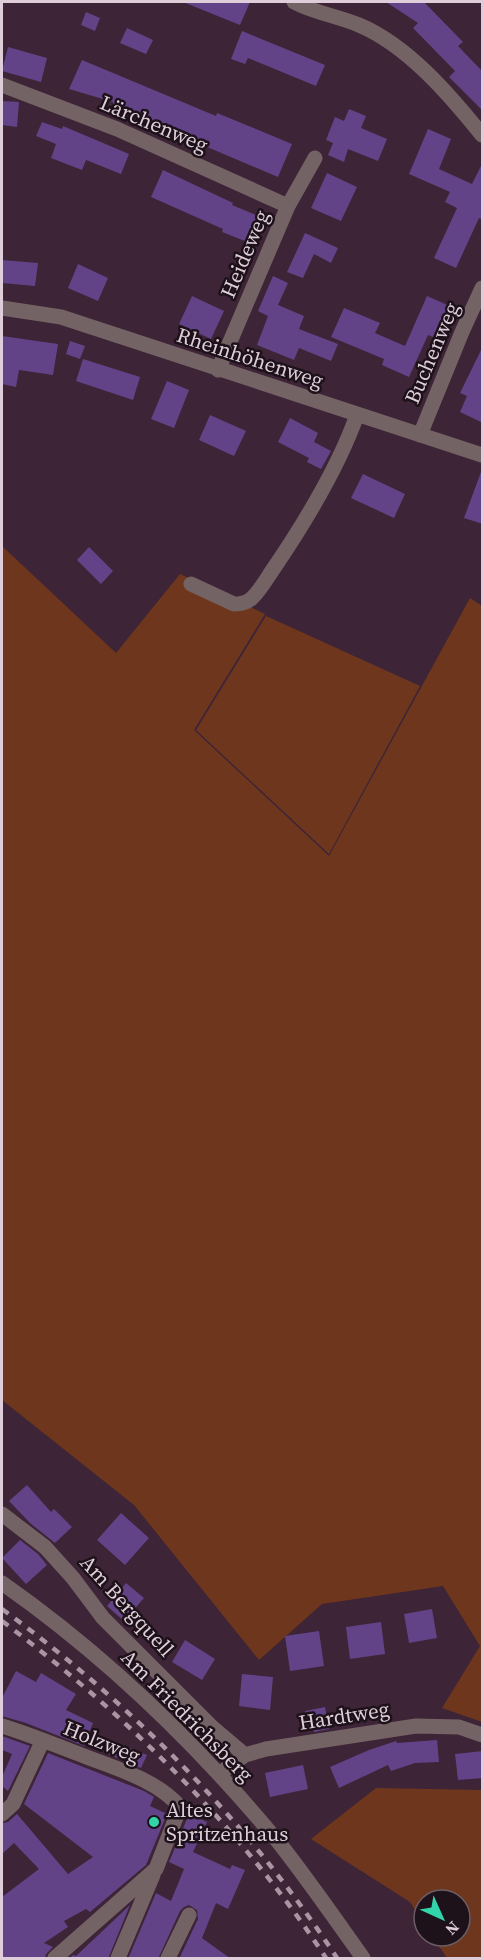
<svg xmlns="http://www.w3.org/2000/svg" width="484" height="1960" font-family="'Source Serif 4',serif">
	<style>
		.green { fill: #6e371d }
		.building { fill: #634388 }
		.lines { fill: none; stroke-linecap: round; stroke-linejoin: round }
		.minor { stroke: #746365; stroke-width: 15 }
		.rail { stroke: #a995a3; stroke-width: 4.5; stroke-dasharray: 8 8; stroke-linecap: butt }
		.poi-dot { fill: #32d4a9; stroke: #1d111a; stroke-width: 2 }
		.labels { text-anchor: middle; stroke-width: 5; stroke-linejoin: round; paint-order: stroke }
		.street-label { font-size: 21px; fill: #dfced9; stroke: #1d111a }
		.poi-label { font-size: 21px; fill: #dfced9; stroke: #1d111a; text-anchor: start }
	</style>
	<rect width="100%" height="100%" fill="#3d2436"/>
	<!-- green -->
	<path class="green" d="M2,546L116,653L180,574L265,614L194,730L329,856L470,598L482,606V1722L442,1708L480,1646L443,1586L322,1604L259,1660L134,1505L2,1400Z
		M266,616L420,686L329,854L196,730Z
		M376,1788L482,1790V1958H447L432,1936H460V1900H424V1924L410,1902L311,1839Z"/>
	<!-- building -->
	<path class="building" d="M183,2H250L240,25Z
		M386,2H424L463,42L458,46L483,72V111L449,77L455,71L413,28L418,23Z
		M86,12L100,18L95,31L81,25Z
		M127,28L153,40L146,54L120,43Z
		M242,31L325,65L316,86L248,58L245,64L231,59Z
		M8,47L47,58L41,82L2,71Z
		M82,60L216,116L217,113L292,144L278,177L113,107V102L69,89Z
		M2,101L19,102L17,127L2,125Z
		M349,109L366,116L361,128L387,139L378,161L348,149L344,162L328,155L333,143L326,140L335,117L344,121Z
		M42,122L62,129L63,126L129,154L121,174L86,160L82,170L51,158L56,144L36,136Z
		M428,129L451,139L439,169L472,184L483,162V220L479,218L456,268L434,258L457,208L445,202L450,192L409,174Z
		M163,170L233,203L232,205L261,217L250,243L222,232L223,229L151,197Z
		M327,173L357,187L341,221L311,208Z
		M305,233L338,248L331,263L314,254L303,278L287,272Z
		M2,260L38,263L35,286L2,283Z
		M78,264L108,278L98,301L68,288Z
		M273,276L288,283L278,305L304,316L299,329L338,344L331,361L299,348L294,360L257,345L268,316L258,311Z
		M192,296L224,311L211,339L179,324Z
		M427,296L452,307L438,339L428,335L409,377L382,365L384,359L331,337L344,308L380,323L375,333L405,346Z
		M2,336L58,344L53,375L19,370L16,387L2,384Z
		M70,341L85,346L80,359L66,354Z
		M483,346V423L460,412L467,396L460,393Z
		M83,359L140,377L133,400L76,381Z
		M167,381L189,390L174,428L151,419Z
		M210,415L246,431L234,456L199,440Z
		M290,418L318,433L314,442L331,451L321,469L307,462L309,458L278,442Z
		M481,472H483V524L464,518Z
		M363,474L405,494L394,518L351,498Z
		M89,547L113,571L101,584L77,560Z
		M27,1485L51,1512L54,1509L72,1527L55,1543L30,1523L9,1501Z
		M121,1513L149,1538L125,1565L97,1540Z
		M20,1540L38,1554L47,1565L26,1584L2,1558Z
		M126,1583L144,1598L124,1621L107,1606Z
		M432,1609L437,1638L409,1643L404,1614Z
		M381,1622L385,1654L350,1659L346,1627Z
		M319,1631L324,1666L290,1671L285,1636Z
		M185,1640L215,1659L202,1680L172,1662Z
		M16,1671L36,1682L41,1673L76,1694L66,1710L93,1723L84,1746L26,1723L2,1716V1698Z
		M242,1674L273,1677L270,1710L239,1706Z
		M325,1707L329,1729L314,1732L305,1711Z
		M2,1736L30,1746L8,1791L2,1786V1777L12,1754L2,1750Z
		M437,1740L439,1762L415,1763L391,1771L388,1765L339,1788L330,1767L369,1750L396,1741L397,1743Z
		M112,1744L121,1748L122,1745L147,1755L141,1768L108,1754Z
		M483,1751V1778L458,1780L455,1754Z
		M48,1753L144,1791L154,1797L150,1806L167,1814L146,1865L90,1912L86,1909L64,1921L68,1927L44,1943L53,1947L46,1954L45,1959H2V1897L39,1869L14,1843L2,1854V1823L8,1822L17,1814L68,1874L93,1857L24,1804Z
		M303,1765L308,1789L270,1797L265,1773Z
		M189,1814L207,1822L193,1852L230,1869L232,1865L245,1870L228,1909L216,1903L202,1938L231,1959H179L198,1919L197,1910L189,1905L184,1907L180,1911L158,1959H128L156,1893L171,1901L184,1869L169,1862Z
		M130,1905L108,1959H69L73,1955L76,1956Z"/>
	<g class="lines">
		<!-- minor -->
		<path class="minor" d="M294,2C314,13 338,16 359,25C407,45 450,95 482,135
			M2,85L117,129L288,206
			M2,308L61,317L482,455
			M218,370L288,206L315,158
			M420,435L462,332L482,288
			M191,584L234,604C240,604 246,603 251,599C261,590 268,576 276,565C307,519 338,468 357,415
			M2,1514L45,1547L73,1578L103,1618L213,1728L245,1755
			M2,1583C106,1656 199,1746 280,1844C309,1881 336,1920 363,1958
			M2,1726C29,1734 57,1746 84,1756C117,1769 157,1780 180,1807L156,1869L55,1958
			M219,1774L245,1755L266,1749L416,1726L459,1727L482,1735
			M2,1814L13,1804L43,1740
			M118,1958L153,1875
			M168,1958L189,1915"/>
		<!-- rail -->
		<path class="rail" d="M2,1609C133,1705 248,1822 337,1958
			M2,1621C127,1715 240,1827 326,1958"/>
	</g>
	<!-- markers -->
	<circle class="poi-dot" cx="154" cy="1822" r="6"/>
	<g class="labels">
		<!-- street labels -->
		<g class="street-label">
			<text transform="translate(154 124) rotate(23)" y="7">Lärchenweg</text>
			<text transform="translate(245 254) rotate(-67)" y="7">Heideweg</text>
			<text transform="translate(432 353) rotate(-67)" y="7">Buchenweg</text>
			<text transform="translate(250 358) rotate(18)" y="7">Rheinhöhenweg</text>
			<text transform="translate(127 1606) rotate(48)" y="7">Am Bergquell</text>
			<text transform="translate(187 1716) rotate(45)" y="7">Am Friedrichsberg</text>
			<text transform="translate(344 1716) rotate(-9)" y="7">Hardtweg</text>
			<text transform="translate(102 1742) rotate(22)" y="7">Holzweg</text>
		</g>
		<!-- poi labels -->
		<g class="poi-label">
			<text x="166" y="1817">Altes<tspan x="166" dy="24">Spritzenhaus</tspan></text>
		</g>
	</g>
	<!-- border -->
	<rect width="484" height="1960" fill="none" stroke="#dfced9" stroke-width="6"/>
	<!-- north arrow -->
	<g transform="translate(442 1918) rotate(135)"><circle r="28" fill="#1d111a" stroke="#6b5d66" stroke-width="1.5"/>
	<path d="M0-4.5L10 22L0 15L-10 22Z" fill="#32d4a9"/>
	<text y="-9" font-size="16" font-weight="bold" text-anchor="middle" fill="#dfced9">N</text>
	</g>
</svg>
